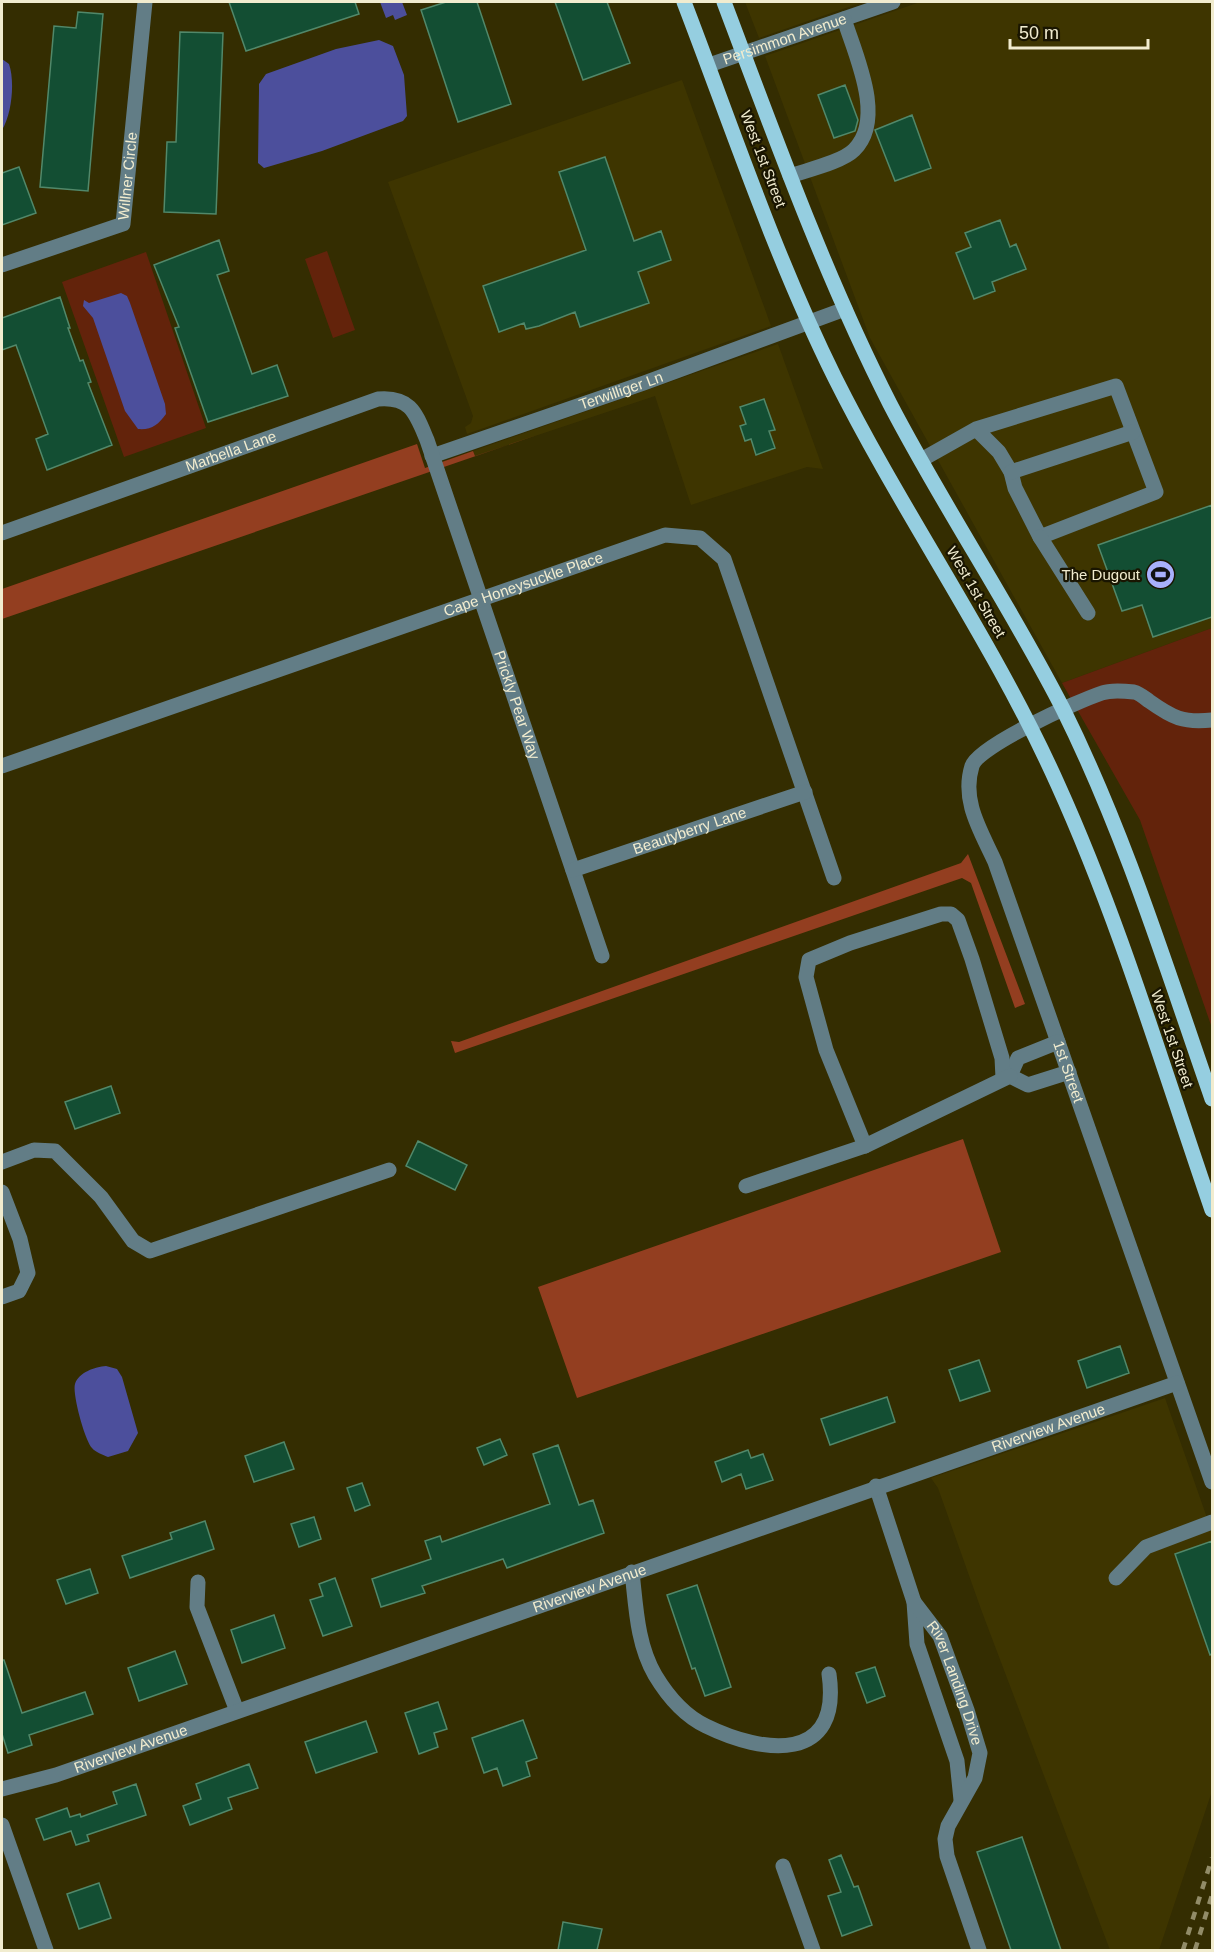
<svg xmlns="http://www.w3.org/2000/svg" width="1214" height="1952" font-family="Arial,sans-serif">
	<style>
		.built { fill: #3e3500 }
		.green { fill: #63230b }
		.forest { fill: #933e20 }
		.water { fill: #4c4f9c }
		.building { fill: #134e33; stroke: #51886a; stroke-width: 1.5 }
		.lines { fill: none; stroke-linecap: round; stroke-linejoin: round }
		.minor { stroke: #627d86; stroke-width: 15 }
		.major { stroke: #95cee0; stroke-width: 15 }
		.rail { stroke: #928c68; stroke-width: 4.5; stroke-dasharray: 8 8; stroke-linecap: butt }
		.labels { text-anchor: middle; stroke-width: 4.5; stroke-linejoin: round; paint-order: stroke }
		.street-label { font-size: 15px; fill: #f1eccf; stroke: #191501 }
		.poi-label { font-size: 15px; fill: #f1eccf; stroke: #191501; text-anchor: end }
	</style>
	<rect width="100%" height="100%" fill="#342d01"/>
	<!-- built -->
	<path class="built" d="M745,2H863L759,38Z
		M920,2H1212V628L1062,683L870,338L765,56Z
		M682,80L771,326L467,434L465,427L471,423L473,416L388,182Z
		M778,344L823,469L807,467L691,505L655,396L475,456L473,451Z
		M1165,1398L1212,1532V1791L1159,1950H1110L982,1612L938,1488L931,1478Z"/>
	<!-- green -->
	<path class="green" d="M327,251L355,330L333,338L305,259Z
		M146,252L206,428L124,457L62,282Z
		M1212,628V1028L1140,820L1062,683Z"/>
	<!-- forest -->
	<path class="forest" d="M537,435L2,619V589L417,444L425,468L473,451L475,456Z
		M968,854L1025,1004L1015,1008L971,883L962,878L455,1053L451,1041L459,1042L961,863Z
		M963,1139L1001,1252L577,1398L538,1287Z"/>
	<!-- water -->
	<path class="water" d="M380,2H402L407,15L395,20L393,15L386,18Z
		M379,40L393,46L404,75L407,116L403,121L322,151L264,168L258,163L259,90V84L266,74L336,49Z
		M2,59L9,64C15,81 12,114 2,130Z
		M121,293L127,296L130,303L165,404L166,414C158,425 152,430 138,429L125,411L93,318L83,306L84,300L89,303Z
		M106,1366L117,1369L122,1377L138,1433L128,1451L108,1457C103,1455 95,1452 92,1448C85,1441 72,1394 75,1384C79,1372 95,1367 106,1366Z"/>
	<!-- building -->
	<path class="building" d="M229,2H355L359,14L246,51Z
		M446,2H477L511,104L458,122L421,10Z
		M555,2H607L630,63L583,80Z
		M78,12L103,14L88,191L40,187L54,26L76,28Z
		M180,32L223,33L216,214L164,212L167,142H176Z
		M845,85L858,120L855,131L834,138L818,95Z
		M912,115L931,168L895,181L875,130Z
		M605,157L634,241L661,231L671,260L638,272L649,303L580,327L575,312L539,326L526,329L524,323L499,332L483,286L586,250L559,172Z
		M19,167L36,213L2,225V173Z
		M1000,220L1010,247L1016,244L1026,269L992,282L995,291L974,299L956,253L971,247L965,233Z
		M219,240L229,271L217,275L252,374L277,365L288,396L208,422L175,328L179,327L154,265Z
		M60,297L70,328H68L80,361L83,360L91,382L88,383L112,445L47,470L36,439L48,434L16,345L2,350V318Z
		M764,399L775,430L769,431L775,448L756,455L751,439L745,441L740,426L746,424L740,407Z
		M1212,505V617L1153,637L1142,605L1122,611L1098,545Z
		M111,1086L120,1113L75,1129L65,1102Z
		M418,1141L467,1165L455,1190L406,1166Z
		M1120,1346L1129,1373L1087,1388L1078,1361Z
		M979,1360L990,1391L960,1401L949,1370Z
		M887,1397L895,1422L830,1445L821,1419Z
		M500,1439L507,1455L484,1465L477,1448Z
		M284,1442L294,1469L254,1482L245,1456Z
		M558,1445L579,1505L593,1500L604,1533L507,1568L503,1559L422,1586L425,1593L381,1607L372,1579L431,1559L425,1541L440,1536L442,1542L550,1504L533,1454Z
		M748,1450L751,1458L763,1454L773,1480L746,1489L741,1474L722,1482L715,1462Z
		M362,1483L370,1505L355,1511L347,1488Z
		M314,1517L321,1539L299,1547L291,1524Z
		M205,1521L214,1549L130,1578L122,1556L172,1539L170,1533Z
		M1212,1541V1654L1210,1655L1175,1554Z
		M90,1569L98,1593L66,1604L57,1580Z
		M335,1578L352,1626L323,1636L310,1600L323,1596L319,1584Z
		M697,1585L731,1687L705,1696L695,1668L692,1669L667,1595Z
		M274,1615L285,1648L242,1663L231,1630Z
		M175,1651L187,1684L139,1701L128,1668Z
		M2,1660H4L22,1713L85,1692L93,1714L29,1735L32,1745L8,1753L2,1734Z
		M875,1667L885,1696L867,1703L856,1673Z
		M438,1702L447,1729L434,1733L438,1747L419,1754L405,1713Z
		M523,1720L537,1758L526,1762L530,1776L503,1786L497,1768L484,1773L472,1738Z
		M366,1721L377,1752L316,1773L305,1742Z
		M249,1764L258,1788L228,1798L232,1809L190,1825L183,1806L201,1799L196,1784Z
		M136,1784L146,1815L87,1835L89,1841L76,1845L71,1831L44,1840L36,1819L67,1808L70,1817L80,1814L81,1817L117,1804L113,1792Z
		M1022,1837L1061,1950H1011L977,1852Z
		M841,1855L854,1887L858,1886L872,1925L842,1936L828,1896L841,1892L829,1860Z
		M99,1883L111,1918L79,1929L67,1894Z
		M563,1922L602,1929L597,1950H558Z"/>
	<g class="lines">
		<!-- minor -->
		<g class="minor">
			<path id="s1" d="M709,65L893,2"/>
			<path d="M790,176C807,170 842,162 854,150C886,119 855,54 844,19"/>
			<path id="s2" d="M2,265L123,224L145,2"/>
			<path id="s3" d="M432,456L644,383L845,309"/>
			<path d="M921,460L976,429L1116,386L1156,492L1040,537L1015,488L1011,472L999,452L976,429"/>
			<path d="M1011,472L1133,432"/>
			<path id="s4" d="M2,533L378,399C411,396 416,414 427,440L602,956"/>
			<path d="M1040,537L1088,613"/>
			<path id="s5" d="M1212,720C1183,723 1173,718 1149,701C1145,698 1139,693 1134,692C1125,691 1110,690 1102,693C1078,701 978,746 972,766C961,801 981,831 995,862L1212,1482"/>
			<path id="s6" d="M2,766L665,535L700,538L724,559L834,878"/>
			<path id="s7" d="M573,870L805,792"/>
			<path d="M1058,1042L1018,1058L1010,1076L1028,1085L1069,1072"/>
			<path d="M865,1146L826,1050L806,977L809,960L850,943L941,914H951L958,920L972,959L1002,1058L1003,1078"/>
			<path d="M2,1162L34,1150L55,1151L101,1197L133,1241L150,1251L389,1170"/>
			<path d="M746,1186L865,1146L1010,1076"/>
			<path d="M2,1192L20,1239L28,1273L19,1291L2,1297"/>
			<path d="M876,1486L914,1602L917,1644L957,1761L961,1800"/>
			<path d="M632,1572C636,1607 637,1644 655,1675C667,1695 685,1716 706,1726C763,1754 842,1764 829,1674"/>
			<path d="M1116,1578L1146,1547L1212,1522"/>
			<path d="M198,1582L197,1607L237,1711"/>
			<path id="s8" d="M914,1602L940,1636L967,1710L980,1753L975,1778L948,1826L945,1839L947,1856L979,1950"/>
			<path id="s9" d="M2,1789L56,1775L1177,1383"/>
			<path d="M2,1825L46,1950"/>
			<path d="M783,1866L813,1950"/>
		</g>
		<!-- major -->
		<path class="major" d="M684,2C732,127 775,257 835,378C904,516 995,644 1058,785C1120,922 1163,1068 1212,1210
			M724,2C775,137 824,274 890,404C944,508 1010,605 1063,709C1125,834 1166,967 1212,1099"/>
		<!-- rail -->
		<path class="rail" d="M1183,1950L1212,1858
			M1195,1950L1212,1895"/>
	</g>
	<!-- icons -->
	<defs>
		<symbol id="stadium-disc" viewBox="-11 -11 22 22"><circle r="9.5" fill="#a8b0fc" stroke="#191501"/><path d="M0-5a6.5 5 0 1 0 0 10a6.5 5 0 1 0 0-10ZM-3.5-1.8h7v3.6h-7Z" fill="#111"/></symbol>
	</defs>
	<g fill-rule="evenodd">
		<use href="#stadium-disc" x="1144" y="558" width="33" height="33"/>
	</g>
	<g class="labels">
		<!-- street labels -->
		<g class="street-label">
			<text dy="5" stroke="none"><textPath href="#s1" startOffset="80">Persimmon Avenue</textPath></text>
			<text transform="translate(763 159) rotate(69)" y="5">West 1st Street</text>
			<text dy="5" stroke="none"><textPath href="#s2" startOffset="176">Willner Circle</textPath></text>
			<text dy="5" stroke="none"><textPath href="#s3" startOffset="200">Terwilliger Ln</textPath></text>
			<text dy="5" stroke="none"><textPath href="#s4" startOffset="243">Marbella Lane</textPath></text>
			<text dy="5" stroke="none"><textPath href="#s6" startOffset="552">Cape Honeysuckle Place</textPath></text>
			<text transform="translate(976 592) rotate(60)" y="5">West 1st Street</text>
			<text dy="5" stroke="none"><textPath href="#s4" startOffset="750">Prickly Pear Way</textPath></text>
			<text dy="5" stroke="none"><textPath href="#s7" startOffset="123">Beautyberry Lane</textPath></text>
			<text transform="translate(1172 1039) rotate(71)" y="5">West 1st Street</text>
			<text dy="5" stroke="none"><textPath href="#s5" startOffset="592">1st Street</textPath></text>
			<text dy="5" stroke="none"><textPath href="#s9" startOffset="1107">Riverview Avenue</textPath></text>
			<text dy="5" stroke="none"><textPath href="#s9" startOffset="621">Riverview Avenue</textPath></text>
			<text dy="5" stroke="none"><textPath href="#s8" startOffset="92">River Landing Drive</textPath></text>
			<text dy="5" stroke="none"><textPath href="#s9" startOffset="135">Riverview Avenue</textPath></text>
		</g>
		<!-- poi labels -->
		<g class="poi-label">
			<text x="1140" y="580">The Dugout</text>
		</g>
	</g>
	<!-- border -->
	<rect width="1214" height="1952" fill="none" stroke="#f1eccf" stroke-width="6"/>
	<!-- scale -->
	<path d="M1010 39v9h138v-9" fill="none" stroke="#f1eccf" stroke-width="3"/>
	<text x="1019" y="39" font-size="18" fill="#f1eccf" stroke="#191501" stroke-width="4.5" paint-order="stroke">50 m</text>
</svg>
